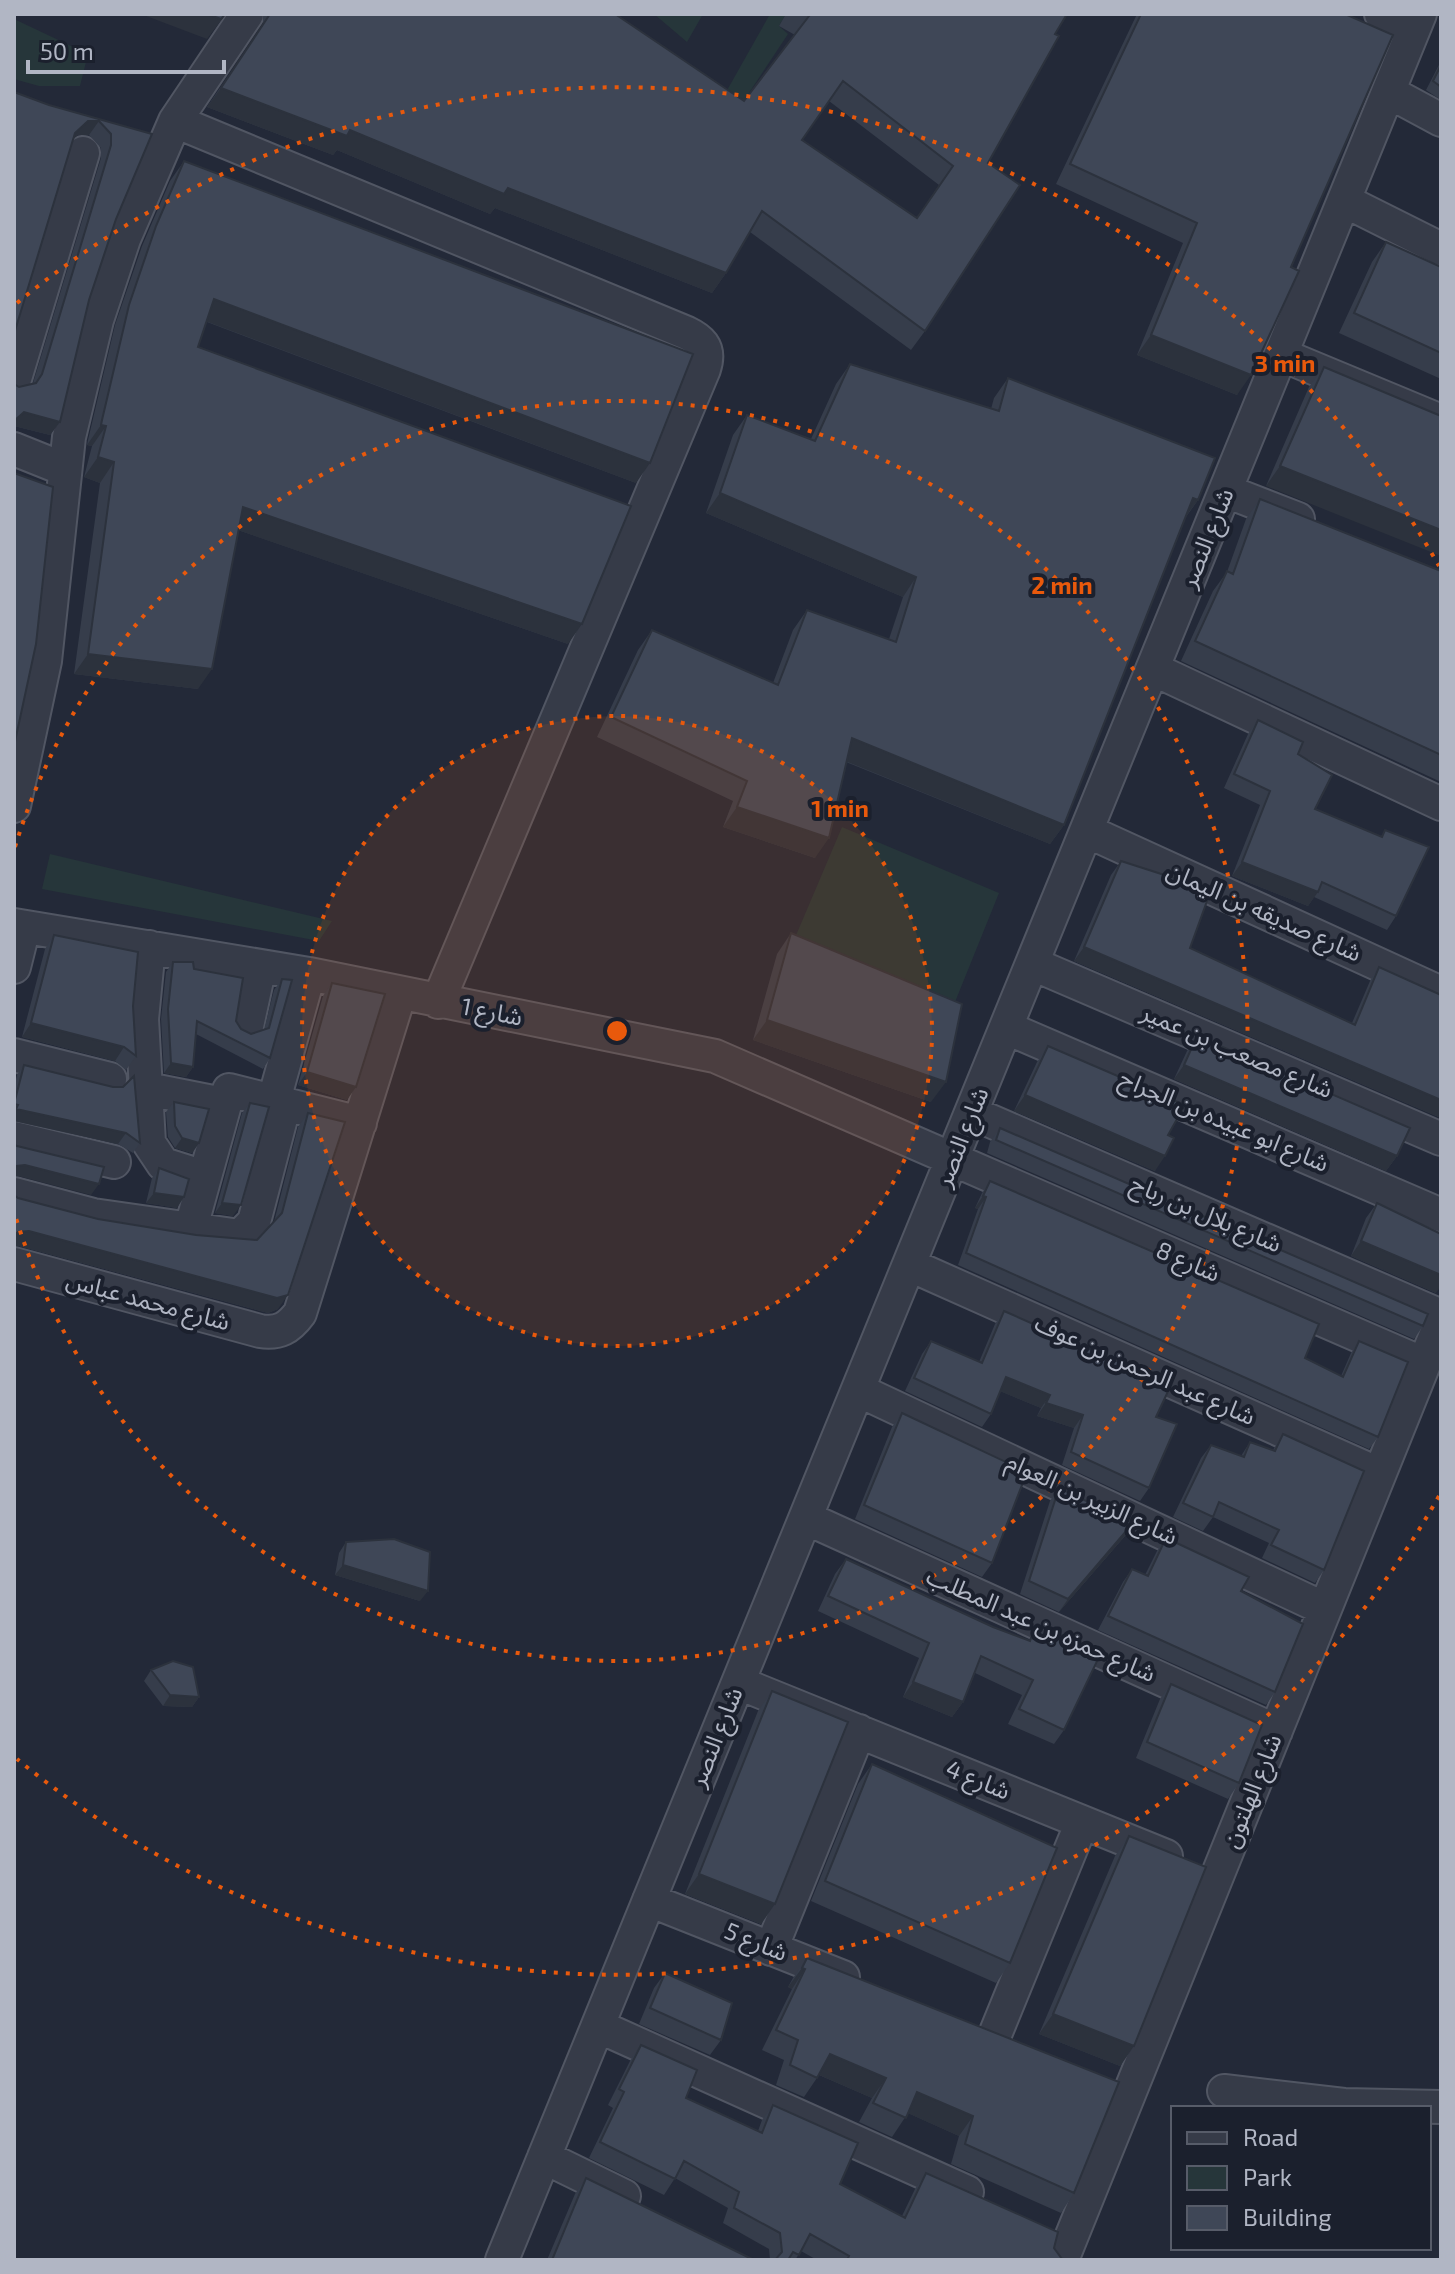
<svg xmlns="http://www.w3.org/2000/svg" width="1455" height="2274" font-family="'Exo 2','Noto Sans Arabic',sans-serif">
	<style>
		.green { fill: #26363a }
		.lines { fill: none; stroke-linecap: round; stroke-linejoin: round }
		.minor-casing { stroke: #515663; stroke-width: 36 }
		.minor { stroke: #363b48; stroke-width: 32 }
		.wall { fill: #363d4b; fill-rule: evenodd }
		.shaded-wall { fill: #2c323d }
		.building { fill: #3f4757; stroke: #2c323d; stroke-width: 2; fill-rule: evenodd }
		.ring { fill: none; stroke: #e8590c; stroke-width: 4; stroke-dasharray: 4 8 }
		.labels { text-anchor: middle; stroke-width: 8; stroke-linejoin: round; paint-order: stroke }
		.street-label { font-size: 24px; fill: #b1b6c4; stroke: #1b202d }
		.centre { fill: #e8590c; stroke: #1b202d; stroke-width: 4 }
		.ring-label { font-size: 24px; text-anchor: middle; font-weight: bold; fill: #e8590c; stroke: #1b202d; stroke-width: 8; stroke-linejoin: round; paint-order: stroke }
	</style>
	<rect width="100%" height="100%" fill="#232938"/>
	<!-- green -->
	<path class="green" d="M654,14H703L687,42Z
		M770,14H786L779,26L788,34L731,120L717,108Z
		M14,19L88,54L80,86H39L14,79Z
		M842,827L999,893L953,1007L794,940Z
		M50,854L332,921L319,941L42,889Z"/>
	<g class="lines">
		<defs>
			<path id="minor" d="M1381,14L1413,31
				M1389,92L1441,120
				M175,121L687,333C704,341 710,351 704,369L438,1002
				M1345,201L1441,249
				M1282,355L1441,421
				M14,382L83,153
				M14,449L64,469
				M1226,491L1298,519
				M1153,669L1441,804
				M14,806L45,661L69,437L97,320L124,239L175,121L247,14
				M1087,831L1441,993
				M14,925L309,974L715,1056L1424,1364
				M149,947L142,1019L149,1143L163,1164L204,1177
				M1033,964L1441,1139
				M14,967L24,927
				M247,1026L260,966
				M1007,1028L1441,1215
				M14,1055L110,1079
				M147,1089L223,1104
				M274,1100L309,974
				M972,1113L1441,1316
				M14,1138L114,1162
				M14,1194L93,1215L240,1236L254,1222L285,1103
				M190,1231L229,1090L360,1123
				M14,1264L260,1331C279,1334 289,1328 300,1313L400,993
				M910,1265L1379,1474
				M858,1390L1325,1609
				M806,1518L1276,1731
				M739,1683L1166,1856
				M649,1900L843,1977
				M771,1949L859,1731
				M598,2026L967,2192
				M994,2037L1082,1822
				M1224,2091L1344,2105L1441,2107
				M544,2157L624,2196
				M502,2260L1420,14
				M1062,2260L1441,1322"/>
		</defs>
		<!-- minor casing -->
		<use href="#minor" class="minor-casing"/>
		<!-- minor -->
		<use href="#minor" class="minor"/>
	</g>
	<!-- wall -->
	<path class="wall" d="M263,14H615L744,101L795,35L779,26L786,14H1067L1055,34L988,163L925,331L911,350L750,232L726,273L712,293L495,208L490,214L337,150L333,155L207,107L263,25ZM829,101L939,185L917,218L802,140Z
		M1137,14H1345L1291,267L1237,395L1137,355L1183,243L1056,184Z
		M1441,61V100L1426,90Z
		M49,105L152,134L116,219L89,300L60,422L50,435L14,426L19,387L33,383L101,158V148L89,135H78Z
		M184,161L636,483L207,322L198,347L568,644L238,530L198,689L74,674L100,483L84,477L92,446L87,445L88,440L115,325L142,246L170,181Z
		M1386,242L1441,267V379L1339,333L1372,262Z
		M850,364L991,409L994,398L1008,378L1198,500L1186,517L1064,825L1050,844L846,762L815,858L723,827L733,801L597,737L638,650L652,630L773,683L793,630L807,610L889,639L903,597L706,513L733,435L747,415L811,439L836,384Z
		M1324,367L1441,416L1266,486L1309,387Z
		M1260,499L1441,571V782L1181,661L1213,591L1227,572L1246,519Z
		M1258,720L1298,754L1315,809L1381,837L1385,830L1396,916L1387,930L1314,897L1308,906L1232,876L1260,805L1224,788L1248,734Z
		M1121,861L1190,948L1352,1023L1370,981L1379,967L1441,995V1118L1074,961L1111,875Z
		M791,933L931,1102L753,1040L777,954Z
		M54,935L133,1006L136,1056L126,1070L115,1061L22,1037L45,949Z
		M173,962L194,969L236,1021L241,1029L251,1034L264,1030L274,990L282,979L270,1058L263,1069L196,1034L193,1067L186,1077L164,1073L161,1019L166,972Z
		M332,983L347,1100L298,1085L323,996Z
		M1197,1036L1397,1156L1386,1171L1174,1079L1187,1051Z
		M1048,1046L1168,1135L1155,1171L1014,1111L1037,1062Z
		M24,1065L140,1143L133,1153L118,1144L14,1121V1087L17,1075Z
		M174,1102L199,1143L192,1153L175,1148L168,1137L166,1112Z
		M250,1103L233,1216L215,1213L242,1113Z
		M308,1113L278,1309L268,1313L19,1246L18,1198L98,1219L196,1235L257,1240L274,1222L298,1127Z
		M1000,1128L1423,1326L1414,1339L987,1153L990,1142Z
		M159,1168L177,1208L146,1203L152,1178Z
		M990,1181L1305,1358L1341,1376L1351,1353L1359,1341L1378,1437L1369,1449L958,1265L978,1209L975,1208L982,1193Z
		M1377,1203L1436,1293L1351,1256L1366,1218Z
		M1004,1311L1156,1417L1149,1488L1140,1501L1062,1465L1074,1428L1037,1416L1041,1408L1000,1391L991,1414L982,1427L905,1391L922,1354L931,1341L979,1362L995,1324Z
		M902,1413L992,1563L982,1577L855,1519L892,1427Z
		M1283,1434L1324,1570L1315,1583L1262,1558L1269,1543L1213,1517L1203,1531L1173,1517L1201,1458L1211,1445L1241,1456L1250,1442L1273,1450Z
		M1059,1488L1133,1523L1125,1536L1059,1612L1020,1594L1050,1501Z
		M1166,1538L1241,1591L1275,1692L1266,1705L1098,1630L1123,1582L1132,1569L1145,1575L1157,1551Z
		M346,1542L420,1601L335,1575L339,1553Z
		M846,1559L993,1627L1030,1641L1048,1643L1055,1632L1064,1730L1054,1744L1008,1724L1022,1695L975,1673L963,1702L952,1717L903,1697L919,1658L818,1611L835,1574Z
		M151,1670L199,1697L192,1707L163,1706L144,1681Z
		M1171,1684L1239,1783L1228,1799L1136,1758L1160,1699Z
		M772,1691L775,1904L761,1924L685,1894L758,1711Z
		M872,1764L1010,1963L996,1983L811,1901L858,1784Z
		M1129,1836L1134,2046L1120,2066L1039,2034L1115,1856Z
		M807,1958L1074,2193L1061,2213L951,2164L959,2136L908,2113L892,2137L859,2122L872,2098L819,2075L804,2097L776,2085L784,2060L762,2050L792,1989L788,1987L793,1978Z
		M665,1973L721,2040L710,2055L639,2024L654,1988Z
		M641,2045L686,2098L758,2131L762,2120L773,2105L840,2184L902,2216L915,2189L926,2173L1054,2248L1061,2260H817L801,2251L795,2260H770L769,2249L723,2223L728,2208L675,2178L664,2195L589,2158L613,2108L608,2105L630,2061Z
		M586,2178L754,2260H547L575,2194Z"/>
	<!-- shaded-wall -->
	<path class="shaded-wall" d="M141,14H226L207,39Z
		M221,88L350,130L508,188L726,273L712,293L495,208L490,214L337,150L333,155L207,107Z
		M88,121H99L89,135H78L65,147L75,133Z
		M214,299L650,463L636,483L200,319Z
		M1151,335L1251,375L1237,395L1137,355Z
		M24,412L60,422L50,435L14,426V421Z
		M101,425L106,426L92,446L87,445Z
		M98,457L114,462L100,483L84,477Z
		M1280,466L1441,530V556L1266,486Z
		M720,493L916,577L903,597L706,513Z
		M1193,498L1198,500L1184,519Z
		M243,507L582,624L568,644L229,527Z
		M88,654L212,669L198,689L74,674Z
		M852,738L1064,825L1050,844L838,758Z
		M737,807L829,838L815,858L723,827Z
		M1242,862L1318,892L1308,906L1232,876Z
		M1084,947L1441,1100V1118L1074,961Z
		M767,1020L946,1082L931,1102L753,1040Z
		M31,1023L124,1047L115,1061L22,1037Z
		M171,1063L193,1067L186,1077L164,1073Z
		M1184,1065L1397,1156L1386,1171L1174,1079Z
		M307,1072L356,1087L347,1100L298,1085Z
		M1025,1095L1165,1156L1155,1171L1014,1111Z
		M16,1109L126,1133L118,1144L14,1121V1112Z
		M182,1138L199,1143L192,1153L175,1148Z
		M25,1165L99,1184L91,1195L18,1176H14V1167L16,1166Z
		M154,1193L184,1197L177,1208L146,1203Z
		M983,1196L986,1197L978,1209L975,1208Z
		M222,1203L241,1205L233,1216L215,1213Z
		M29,1231L288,1295L278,1309L268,1313L19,1246H14V1235L18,1232Z
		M1361,1241L1441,1275V1286L1436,1293L1351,1256Z
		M1006,1377L1050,1395L1041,1408L997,1390Z
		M1046,1403L1083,1415L1074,1428L1037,1416Z
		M1133,1523L1125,1536L1059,1612L1068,1599Z
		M343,1565L428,1591L420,1601L335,1575Z
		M913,1682L963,1702L952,1717L903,1697Z
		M170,1695L199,1697L192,1707L163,1706Z
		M699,1874L775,1904L761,1924L685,1894Z
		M802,1968L805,1969L792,1989L788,1987Z
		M1053,2014L1134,2046L1120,2066L1039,2034Z
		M830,2054L886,2078L872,2098L817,2074Z
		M917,2092L973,2116L959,2136L903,2111Z"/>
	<!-- building -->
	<path class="building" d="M207,14H225L221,19Z
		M270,14H615L744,101L809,16L806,14H1067L1055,34L1059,36L988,163L1020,185L925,331L762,211L726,273L508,188L504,194L350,130L347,136L221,88ZM843,81L953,166L917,218L802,140Z
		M1141,14H1345L1393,35L1291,267L1299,271L1251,375L1151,335L1197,223L1070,164Z
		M1441,65V87L1433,81Z
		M14,92L49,105L152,134L116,219L89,300L60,422L24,412L14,421V384L19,387L36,383L42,374L111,145V134L99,121H88L75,133L14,334Z
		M184,161L693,354L650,463L214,299L198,347L631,506L582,624L243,507L212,669L88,654L114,462L98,457L106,426L101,425L102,420L129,305L156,226Z
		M1386,242L1441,267V353L1354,313Z
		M850,364L999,411L1008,378L1215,458L1198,500L1193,498L1064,825L852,738L829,838L737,807L747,781L611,717L652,630L778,685L807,610L896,642L916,577L720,493L747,415L815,441Z
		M1324,367L1441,416V530L1280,466Z
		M14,473L53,487L36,644L14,746Z
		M1260,499L1441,571V755L1195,641L1227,571L1233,574Z
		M1258,720L1303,742L1298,754L1332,775L1315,809L1382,837L1385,830L1429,847L1396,916L1322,882L1318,892L1242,862L1270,791L1234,774Z
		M1121,861L1211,890L1190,948L1355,1025L1379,967L1441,995V1100L1084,947Z
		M791,933L962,1004L946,1082L767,1020Z
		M54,935L138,952L133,1006L136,1056L124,1047L31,1023Z
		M173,962H193L194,969L243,978L236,1021L241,1029L251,1034L269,1028L282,979L292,980L270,1058L197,1021L193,1067L171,1063L168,1009Z
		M332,983L385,994L356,1087L307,1072Z
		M1197,1036L1410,1128L1397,1156L1184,1065Z
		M1048,1046L1185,1105L1168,1135L1174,1138L1165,1156L1025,1095Z
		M24,1065L113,1087H123L134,1076L140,1143L126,1133L16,1109L18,1105L14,1104Z
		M174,1102L209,1109L199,1143L182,1138L175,1126Z
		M250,1103L269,1107L241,1205L222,1203Z
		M308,1113L345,1122L288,1295L277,1298L29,1231L18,1232L14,1235V1195L18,1198L98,1219L196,1235L257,1240L282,1213Z
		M1000,1128L1428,1314L1423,1326L996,1140Z
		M14,1144L17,1146L104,1167L99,1184L25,1165L16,1166L14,1167Z
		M159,1168L189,1179L184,1197L154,1193Z
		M990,1181L1319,1324L1305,1358L1343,1377L1359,1341L1408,1362L1378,1437L966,1253L986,1197L983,1196Z
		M1377,1203L1441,1234V1275L1361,1241Z
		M1004,1311L1171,1385L1156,1417L1177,1424L1149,1488L1071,1452L1083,1415L1046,1403L1050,1395L1006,1377L991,1414L914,1378L931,1341L982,1363Z
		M902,1413L1027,1472L992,1563L864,1505Z
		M1283,1434L1364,1471L1324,1570L1271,1545L1279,1530L1219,1502L1213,1517L1183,1503L1211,1445L1244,1457L1250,1442L1275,1451Z
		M1059,1488L1133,1523L1068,1599L1029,1581Z
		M1166,1538L1249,1577L1241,1591L1303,1624L1275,1692L1108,1616L1132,1569L1148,1576Z
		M394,1539L430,1552L428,1591L343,1565L346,1542Z
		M846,1559L993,1627L1030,1641L1031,1638L1050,1643L1055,1632L1100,1655L1064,1730L1019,1709L1033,1680L981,1656L963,1702L913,1682L929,1643L828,1596Z
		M173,1661L193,1667L199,1697L170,1695L151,1670Z
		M1171,1684L1262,1725L1239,1783L1147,1742Z
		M772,1691L848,1722L775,1904L699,1874Z
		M872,1764L1057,1848L1010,1963L825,1881Z
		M1129,1836L1206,1867L1134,2046L1053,2014Z
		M807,1958L1119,2082L1074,2193L965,2144L973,2116L917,2092L906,2118L873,2103L886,2078L830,2054L817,2078L790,2065L798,2040L776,2030L805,1969L802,1968Z
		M665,1973L732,2003L721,2040L650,2008Z
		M641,2045L697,2070L686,2098L762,2133L773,2105L858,2143L840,2184L905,2218L926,2173L1058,2232L1054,2248L1062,2259L1061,2260H847L849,2256L810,2234L799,2255L793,2252L788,2260H775L782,2252L780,2233L734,2208L739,2192L684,2161L675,2179L600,2142L624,2092L619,2089Z
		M586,2178L754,2260H552Z"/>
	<!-- distance rings -->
	<circle cx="617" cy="1031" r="315" fill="#e8590c" fill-opacity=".12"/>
	<g class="ring">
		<circle cx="617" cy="1031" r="315"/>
		<path d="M15 847A630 630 0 1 1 15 1215"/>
		<path d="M1439 1496A944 944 0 0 1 17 1759M17 303A944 944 0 0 1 1439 566"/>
	</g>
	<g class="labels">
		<!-- street labels -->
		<g class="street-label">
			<text transform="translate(1207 538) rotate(-68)" y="8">شارع النصر</text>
			<text transform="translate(1264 912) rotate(24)" y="8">شارع صديقه بن اليمان</text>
			<text transform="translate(492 1012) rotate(11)" y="8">شارع 1</text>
			<text transform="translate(1237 1051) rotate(23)" y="8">شارع مصعب بن عمير</text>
			<text transform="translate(1224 1121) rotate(23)" y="8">شارع ابو عبيده بن الجراح</text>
			<text transform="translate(962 1137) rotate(-68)" y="8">شارع النصر</text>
			<text transform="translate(1206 1214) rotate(23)" y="8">شارع بلال بن رباح</text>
			<text transform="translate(1188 1262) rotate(23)" y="8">شارع 8</text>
			<text transform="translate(148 1301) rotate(15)" y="8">شارع محمد عباس</text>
			<text transform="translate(1145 1370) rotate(24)" y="8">شارع عبد الرحمن بن عوف</text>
			<text transform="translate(1092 1499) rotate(25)" y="8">شارع الزبير بن العوام</text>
			<text transform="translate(1041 1625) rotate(24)" y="8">شارع حمزه بن عبد المطلب</text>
			<text transform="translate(716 1737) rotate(-68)" y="8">شارع النصر</text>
			<text transform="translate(978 1780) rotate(22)" y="8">شارع 4</text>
			<text transform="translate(1252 1791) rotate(-68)" y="8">شارع الهلتون</text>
			<text transform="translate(756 1942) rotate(22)" y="8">شارع 5</text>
		</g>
	</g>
	<circle cx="617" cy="1031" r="12" class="centre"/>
	<g class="ring-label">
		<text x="1285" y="372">3 min</text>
		<text x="1062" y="594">2 min</text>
		<text x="840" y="817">1 min</text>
	</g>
	<!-- border -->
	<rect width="1455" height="2274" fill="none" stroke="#b1b6c4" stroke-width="32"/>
	<!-- legend -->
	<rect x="1171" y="2106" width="260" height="144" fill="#1b202d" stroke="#575c69" stroke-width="2"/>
	<rect x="1187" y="2132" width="40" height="12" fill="#363b48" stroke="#575c69" stroke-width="2"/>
	<text x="1243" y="2146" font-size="24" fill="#b1b6c4">Road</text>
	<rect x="1187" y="2166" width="40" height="24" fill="#26363a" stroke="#575c69" stroke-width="2"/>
	<text x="1243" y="2186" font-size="24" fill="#b1b6c4">Park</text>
	<rect x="1187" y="2206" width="40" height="24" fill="#3f4757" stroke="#575c69" stroke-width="2"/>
	<text x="1243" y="2226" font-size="24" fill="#b1b6c4">Building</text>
	<!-- scale -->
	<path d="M28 60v12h196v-12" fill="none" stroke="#b1b6c4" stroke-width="4"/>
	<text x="40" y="60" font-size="24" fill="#b1b6c4" stroke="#1b202d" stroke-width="6" paint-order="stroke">50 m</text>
</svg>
